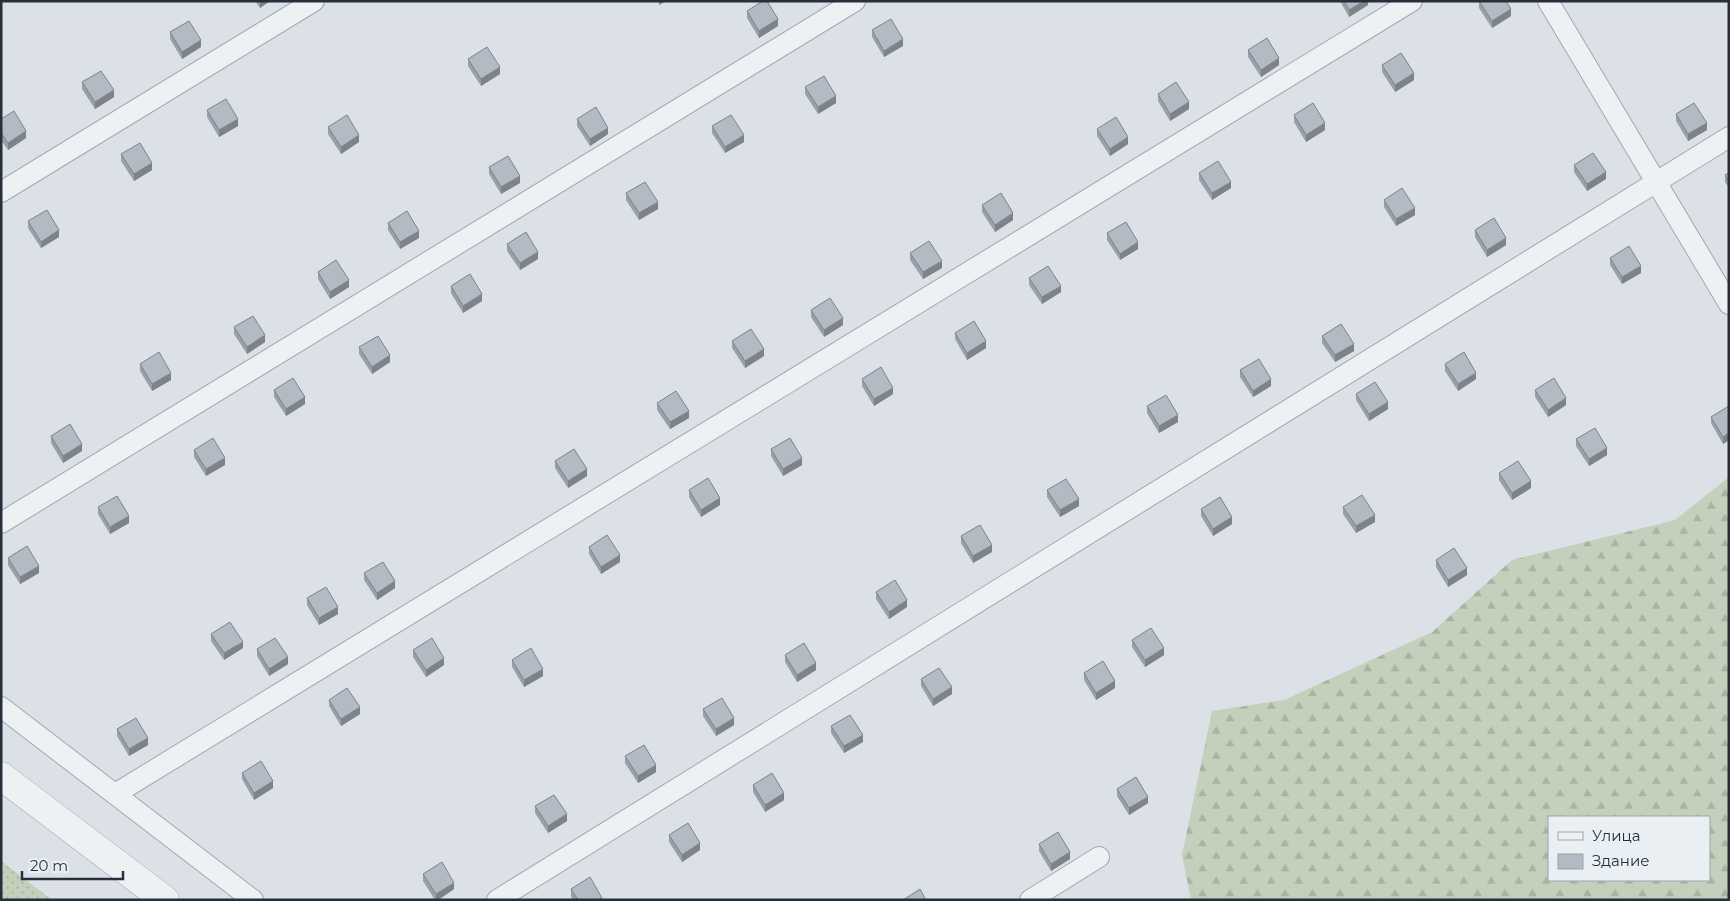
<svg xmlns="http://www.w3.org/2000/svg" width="1730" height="901" font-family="Montserrat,sans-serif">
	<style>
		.forest { fill: url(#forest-firs); fill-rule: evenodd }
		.garden { fill: url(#garden-dots) }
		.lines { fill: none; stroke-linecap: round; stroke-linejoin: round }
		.service-casing { stroke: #a1a8b0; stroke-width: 22 }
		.minor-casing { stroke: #a1a8b0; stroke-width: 29 }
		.service { stroke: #eef1f4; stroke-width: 20 }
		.minor { stroke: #eef1f4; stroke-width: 28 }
		.wall { fill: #99a1a8 }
		.shaded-wall { fill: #7d8388 }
		.building { fill: #b2bbc3; stroke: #7d8388 }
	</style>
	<defs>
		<pattern id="forest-firs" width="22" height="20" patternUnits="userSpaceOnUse" patternTransform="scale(1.25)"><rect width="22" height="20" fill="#c4d0bc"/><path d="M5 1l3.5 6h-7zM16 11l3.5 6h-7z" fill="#a8b3a2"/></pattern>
		<pattern id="garden-dots" width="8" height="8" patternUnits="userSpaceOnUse" patternTransform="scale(1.25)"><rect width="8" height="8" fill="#c4d0bc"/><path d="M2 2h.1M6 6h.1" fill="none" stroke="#a8b3a2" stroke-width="1.8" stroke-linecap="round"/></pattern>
	</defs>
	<rect width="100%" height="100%" fill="#dbe1e6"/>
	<!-- forest -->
	<path class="forest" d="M1729,477V900H1191L1182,855L1212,711L1284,700L1432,632L1512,560L1675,520ZM1549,817H1709V880H1549Z"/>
	<!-- garden -->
	<path class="garden" d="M1,861L52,900H1Z"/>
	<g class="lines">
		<defs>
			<path id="service" d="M1548,1L1729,304
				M1,192L314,1
				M1,523L855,1
				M1,707L253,900
				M115,794L1412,1
				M497,900L1729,137
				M1030,900L1099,857"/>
			<path id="minor" d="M1,776L165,900"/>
		</defs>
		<!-- service casing -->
		<use href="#service" class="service-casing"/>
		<!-- minor casing -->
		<use href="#minor" class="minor-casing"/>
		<!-- service -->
		<use href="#service" class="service"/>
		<!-- minor -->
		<use href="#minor" class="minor"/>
	</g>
	<!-- wall -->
	<path class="wall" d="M255,1H270L260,8Z
		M1340,1H1368V5L1349,17Z
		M1479,1L1511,16L1492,28L1479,8Z
		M747,11L778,26L759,38L747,18Z
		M872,30L903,46L884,57L872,37Z
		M170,32L201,47L182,59L170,39Z
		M1248,50L1279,65L1261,77L1248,57Z
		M468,59L500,74L481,86L468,66Z
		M1382,65L1414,80L1395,92L1382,72Z
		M82,82L114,97L95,109L82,89Z
		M805,87L836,103L818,114L805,94Z
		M1158,94L1189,109L1170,121L1158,101Z
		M207,110L238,126L219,137L207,117Z
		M1676,114L1707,130L1688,141L1676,121Z
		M1294,115L1325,130L1306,142L1294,122Z
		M1,119L26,138L8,150L1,140Z
		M577,119L608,134L590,146L577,126Z
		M712,126L744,142L725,153L712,133Z
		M328,127L359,142L341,154L328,134Z
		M1097,129L1128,144L1110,156L1097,136Z
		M121,154L152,170L134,181L121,161Z
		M1574,165L1606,179L1587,191L1574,172Z
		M489,167L520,183L501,194L489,174Z
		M1199,173L1231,188L1212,200L1199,180Z
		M1729,173V188L1725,182V175Z
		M626,193L658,209L639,220L626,200Z
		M1384,200L1415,215L1396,226L1384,207Z
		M982,205L1013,220L995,232L982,212Z
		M28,221L59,237L41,248L28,228Z
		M388,223L419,238L400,249L388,230Z
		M1475,230L1506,245L1487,257L1475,237Z
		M1107,233L1138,249L1120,260L1107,240Z
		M507,244L538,259L520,270L507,251Z
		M910,253L942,268L923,279L910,260Z
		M1610,258L1641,273L1622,284L1610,265Z
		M318,272L349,287L330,299L318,279Z
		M1029,278L1061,292L1042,304L1029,285Z
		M451,286L482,301L463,313L451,293Z
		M811,310L843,325L824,337L811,317Z
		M234,327L265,342L247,354L234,334Z
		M955,333L986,348L967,360L955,339Z
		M1322,336L1354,351L1335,362L1322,343Z
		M732,341L764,356L745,368L732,348Z
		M359,347L390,362L372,374L359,354Z
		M140,364L171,380L152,391L140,371Z
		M1445,364L1476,379L1458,391L1445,371Z
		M1240,370L1271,386L1253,397L1240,377Z
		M862,379L893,394L874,406L862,386Z
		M274,390L305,404L286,416L274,397Z
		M1535,390L1566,405L1548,417L1535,397Z
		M1356,394L1388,409L1369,421L1356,400Z
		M657,403L689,418L670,429L657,410Z
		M1147,406L1178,422L1159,433L1147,413Z
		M1729,406V440L1723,444L1711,423V417Z
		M51,436L82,451L63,463L51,443Z
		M1576,439L1607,455L1589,466L1576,446Z
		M771,449L802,465L783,476L771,456Z
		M194,450L225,465L206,476L194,457Z
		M555,461L587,476L568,488L555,468Z
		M1499,473L1531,488L1512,500L1499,480Z
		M689,490L720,505L701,517L689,497Z
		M1047,490L1079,506L1060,517L1047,497Z
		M98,507L129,523L110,534L98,514Z
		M1343,507L1375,522L1356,533L1343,514Z
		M1201,509L1232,524L1213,536L1201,516Z
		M961,536L992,552L973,563L961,543Z
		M589,547L620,562L601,574L589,554Z
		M8,558L39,573L20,584L8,565Z
		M1436,560L1467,575L1448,587L1436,567Z
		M364,573L395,588L377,600L364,580Z
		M876,592L907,607L889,619L876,599Z
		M307,598L338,614L319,625L307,605Z
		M211,634L243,648L224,660L211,641Z
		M1132,640L1164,655L1145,667L1132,647Z
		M257,649L288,664L269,676L257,656Z
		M413,650L444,665L426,677L413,657Z
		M785,655L816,670L797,682L785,662Z
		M512,660L543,676L524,687L512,667Z
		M1084,673L1115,688L1096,700L1084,680Z
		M921,679L952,694L933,706L921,686Z
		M329,700L360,714L341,726L329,706Z
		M703,709L734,725L716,736L703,716Z
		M831,726L863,742L844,753L831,733Z
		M117,729L148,745L129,756L117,736Z
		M625,756L656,772L638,783L625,763Z
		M242,773L273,788L254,800L242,779Z
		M753,785L784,800L765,812L753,792Z
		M1117,789L1148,803L1129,815L1117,796Z
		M535,806L567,821L548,833L535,813Z
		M669,835L700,850L682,862L669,842Z
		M1039,844L1070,859L1051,871L1039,851Z
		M423,874L454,889L438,900H435L423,881Z
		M571,889L602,900H573L571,896Z"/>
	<!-- shaded-wall -->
	<path class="shaded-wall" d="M260,1H270L260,8Z
		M659,1H666L659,5Z
		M1364,1H1368V5L1349,17V10Z
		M1511,9V16L1492,28V21Z
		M778,19V26L759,38V31Z
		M903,39V46L884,57V51Z
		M201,40V47L182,59V52Z
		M1279,58V65L1261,77V70Z
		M500,67V74L481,86V79Z
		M1414,73V80L1395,92V85Z
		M114,90V97L95,109V102Z
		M836,96V103L818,114V107Z
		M1189,102V109L1170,121V114Z
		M238,119V126L219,137V130Z
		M1325,123V130L1306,142V135Z
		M1707,123V130L1688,141V134Z
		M608,128V134L590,146V139Z
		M26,131V138L8,150V143Z
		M359,135V142L341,154V147Z
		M744,135V142L725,153V147Z
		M1128,137V144L1110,156V149Z
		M152,163V170L134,181V174Z
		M1606,172V179L1587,191V184Z
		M520,176V183L501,194V187Z
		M1231,182V188L1212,200V193Z
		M658,202V209L639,220V213Z
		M1415,208V215L1396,226V219Z
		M1013,213V220L995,232V225Z
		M59,230V237L41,248V242Z
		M419,231V238L400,249V242Z
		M1506,238V245L1487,257V250Z
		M1138,242V249L1120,260V254Z
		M538,252V259L520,270V263Z
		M942,261V268L923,279V272Z
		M1641,266V273L1622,284V277Z
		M349,280V287L330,299V292Z
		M1061,286V292L1042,304V297Z
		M482,294V301L463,313V306Z
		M843,318V325L824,337V330Z
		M265,335V342L247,354V347Z
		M986,341V348L967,360V353Z
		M1354,344V351L1335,362V355Z
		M764,349V356L745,368V361Z
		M390,355V362L372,374V367Z
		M171,373V380L152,391V384Z
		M1476,373V379L1458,391V384Z
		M1271,379V386L1253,397V391Z
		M893,388V394L874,406V399Z
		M305,397V404L286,416V409Z
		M1566,398V405L1548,417V410Z
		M1388,402V409L1369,421V414Z
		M689,411V418L670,429V422Z
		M1178,415V422L1159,433V426Z
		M1729,433V440L1723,444V437Z
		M82,444V451L63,463V456Z
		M1607,448V455L1589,466V459Z
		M225,458V465L206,476V469Z
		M802,458V465L783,476V469Z
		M587,469V476L568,488V481Z
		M1531,481V488L1512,500V493Z
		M720,498V505L701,517V510Z
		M1079,499V506L1060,517V510Z
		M1375,515V522L1356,533V526Z
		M129,516V523L110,534V527Z
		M1232,517V524L1213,536V529Z
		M992,545V552L973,563V556Z
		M620,555V562L601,574V567Z
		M39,566V573L20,584V577Z
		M1467,568V575L1448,587V580Z
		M395,581V588L377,600V593Z
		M907,600V607L889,619V612Z
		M338,607V614L319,625V618Z
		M243,642V648L224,660V653Z
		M1164,648V655L1145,667V660Z
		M288,657V664L269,676V669Z
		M444,658V665L426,677V670Z
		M816,663V670L797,682V675Z
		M543,669V676L524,687V680Z
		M1115,681V688L1096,700V693Z
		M952,687V694L933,706V699Z
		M360,707V714L341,726V719Z
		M734,718V725L716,736V729Z
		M863,735V742L844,753V746Z
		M148,738V745L129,756V749Z
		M656,765V772L638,783V776Z
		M273,781V788L254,800V793Z
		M784,793V800L765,812V805Z
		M1148,797V803L1129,815V808Z
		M567,814V821L548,833V826Z
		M700,843V850L682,862V855Z
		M1070,852V859L1051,871V864Z
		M454,883V889L438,900H436V894Z"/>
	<!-- building -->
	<path class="building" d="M763,1H767L778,19L759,31L747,11Z
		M1344,1H1364L1349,10Z
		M1479,1H1506L1511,9L1492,21Z
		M891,19L903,39L884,51L872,30Z
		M189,21L201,40L182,52L170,32Z
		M1267,38L1279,58L1261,70L1248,50Z
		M487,47L500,67L481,79L468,59Z
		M1401,53L1414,73L1395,85L1382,65Z
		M101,71L114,90L95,102L82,82Z
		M824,76L836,96L818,107L805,87Z
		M1176,82L1189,102L1170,114L1158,94Z
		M226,99L238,119L219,130L207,110Z
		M1313,103L1325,123L1306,135L1294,115Z
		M1694,103L1707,123L1688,134L1676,114Z
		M596,107L608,128L590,139L577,119Z
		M14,111L26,131L8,143L1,133V119Z
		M347,115L359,135L341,147L328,127Z
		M731,115L744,135L725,147L712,126Z
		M1116,117L1128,137L1110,149L1097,129Z
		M140,143L152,163L134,174L121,154Z
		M1593,153L1606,172L1587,184L1574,165Z
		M508,156L520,176L501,187L489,167Z
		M1218,161L1231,182L1212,193L1199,173Z
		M1729,173V181L1725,175Z
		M645,182L658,202L639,213L626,193Z
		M1402,188L1415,208L1396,219L1384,200Z
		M1001,193L1013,213L995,225L982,205Z
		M47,210L59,230L41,242L28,221Z
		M407,211L419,231L400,242L388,223Z
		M1494,218L1506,238L1487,250L1475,230Z
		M1126,222L1138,242L1120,254L1107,233Z
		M526,232L538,252L520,263L507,244Z
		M929,241L942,261L923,272L910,253Z
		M1629,246L1641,266L1622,277L1610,258Z
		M336,260L349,280L330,292L318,272Z
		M1048,266L1061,286L1042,297L1029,278Z
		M470,274L482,294L463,306L451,286Z
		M830,298L843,318L824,330L811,310Z
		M253,316L265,335L247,347L234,327Z
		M974,321L986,341L967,353L955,333Z
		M1341,324L1354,344L1335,355L1322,336Z
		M751,329L764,349L745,361L732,341Z
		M378,336L390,355L372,367L359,347Z
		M159,352L171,373L152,384L140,364Z
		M1464,352L1476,373L1458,384L1445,364Z
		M1259,359L1271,379L1253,391L1240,370Z
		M881,367L893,388L874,399L862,379Z
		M293,378L305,397L286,409L274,390Z
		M1554,378L1566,398L1548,410L1535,390Z
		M1375,382L1388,402L1369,414L1356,394Z
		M676,391L689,411L670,422L657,403Z
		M1166,395L1178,415L1159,426L1147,406Z
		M1729,406V433L1723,437L1711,417Z
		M70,424L82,444L63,456L51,436Z
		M1595,428L1607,448L1589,459L1576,439Z
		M213,438L225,458L206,469L194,450Z
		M790,438L802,458L783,469L771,449Z
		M574,449L587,469L568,481L555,461Z
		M1518,461L1531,481L1512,493L1499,473Z
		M708,478L720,498L701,510L689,490Z
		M1066,479L1079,499L1060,510L1047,490Z
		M1362,495L1375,515L1356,526L1343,507Z
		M117,496L129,516L110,527L98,507Z
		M1220,497L1232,517L1213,529L1201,509Z
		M980,525L992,545L973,556L961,536Z
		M607,535L620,555L601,567L589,547Z
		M27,546L39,566L20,577L8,558Z
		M1454,548L1467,568L1448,580L1436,560Z
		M383,562L395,581L377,593L364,573Z
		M895,580L907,600L889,612L876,592Z
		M326,587L338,607L319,618L307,598Z
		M230,622L243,642L224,653L211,634Z
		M1151,628L1164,648L1145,660L1132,640Z
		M275,638L288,657L269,669L257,649Z
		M432,638L444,658L426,670L413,650Z
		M804,643L816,663L797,675L785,655Z
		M531,648L543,669L524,680L512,660Z
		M1103,661L1115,681L1096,693L1084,673Z
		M939,668L952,687L933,699L921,679Z
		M347,688L360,707L341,719L329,700Z
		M722,698L734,718L716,729L703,709Z
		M850,715L863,735L844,746L831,726Z
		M136,718L148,738L129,749L117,729Z
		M644,745L656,765L638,776L625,756Z
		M261,761L273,781L254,793L242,773Z
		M772,773L784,793L765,805L753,785Z
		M1136,777L1148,797L1129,808L1117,789Z
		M554,795L567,814L548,826L535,806Z
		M688,823L700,843L682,855L669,835Z
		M1058,832L1070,852L1051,864L1039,844Z
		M442,862L454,883L436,894L423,874Z
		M590,877L602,898L598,900H578L571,889Z
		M920,889L926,900H903Z"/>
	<!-- border -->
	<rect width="1730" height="901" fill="none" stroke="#25303c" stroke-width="5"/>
	<!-- legend -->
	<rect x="1548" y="816" width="162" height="65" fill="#eaeff4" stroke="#9ba3aa"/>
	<rect x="1558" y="832" width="25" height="8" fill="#eef1f4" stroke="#9ba3aa"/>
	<text x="1592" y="841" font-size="15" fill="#25303c">Улица</text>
	<rect x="1558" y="854" width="25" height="15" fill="#b2bbc3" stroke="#9ba3aa"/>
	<text x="1592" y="866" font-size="15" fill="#25303c">Здание</text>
	<!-- scale -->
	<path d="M22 871v8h101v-8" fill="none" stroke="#25303c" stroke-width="2.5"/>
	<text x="30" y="871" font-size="15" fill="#25303c" stroke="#eaeff4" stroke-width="4" paint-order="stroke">20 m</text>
</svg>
